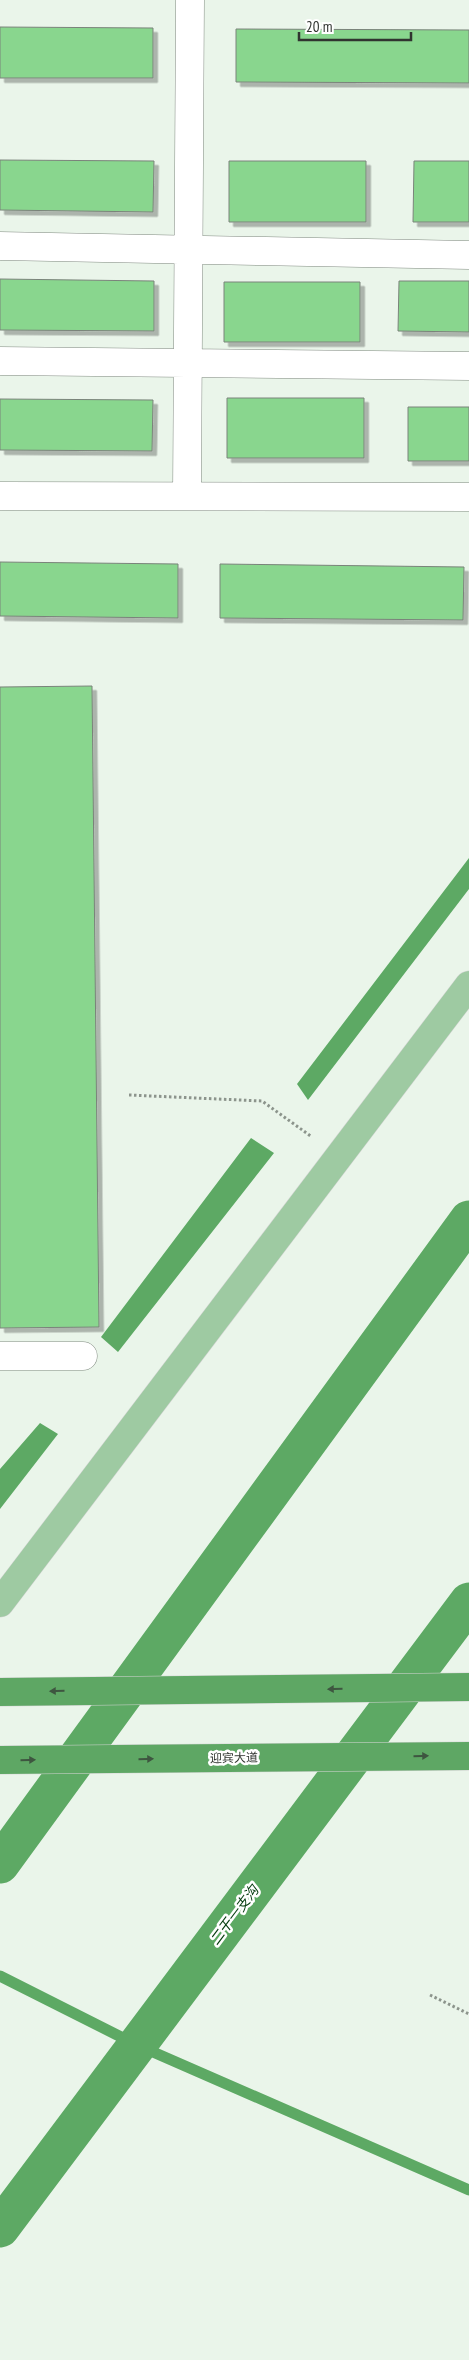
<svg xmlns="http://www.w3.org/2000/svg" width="469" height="2360" font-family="'PT Sans Narrow','Noto Sans SC',sans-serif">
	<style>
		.water { fill: #5da964 }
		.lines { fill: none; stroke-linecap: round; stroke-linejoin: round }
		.stream { stroke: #5da964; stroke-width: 11 }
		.canal { stroke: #5da964; stroke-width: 39 }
		.building { fill: #89d68e; stroke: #7a837a; filter: url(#shadow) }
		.minor-casing { stroke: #808a80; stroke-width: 29 }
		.major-casing { stroke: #d6d6d6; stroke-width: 29 }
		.highway-casing { stroke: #d6d6d6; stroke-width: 29 }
		.path { stroke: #8c948c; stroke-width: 3; stroke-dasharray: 2.5 2.5; stroke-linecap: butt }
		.minor { stroke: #fff; stroke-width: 28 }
		.major { stroke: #9ecaa2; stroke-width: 28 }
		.highway { stroke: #5ea764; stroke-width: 28 }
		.oneway { fill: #3e5640 }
		.labels { text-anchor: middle; stroke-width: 5; stroke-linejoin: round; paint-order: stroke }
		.street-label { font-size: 12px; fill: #303430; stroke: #fff }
		.water-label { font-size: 14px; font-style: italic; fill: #00390b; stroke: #fff }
	</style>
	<defs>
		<filter id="shadow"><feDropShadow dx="4.5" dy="4.5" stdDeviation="0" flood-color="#0004"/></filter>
	</defs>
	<rect width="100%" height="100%" fill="#eaf5ea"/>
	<!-- water -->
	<path class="water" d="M469,858V889L308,1100L297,1084Z
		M251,1138L274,1153L118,1352L101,1337Z
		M40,1423L58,1434L0,1509V1469Z"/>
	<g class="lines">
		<!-- stream -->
		<path class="stream" d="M0,1976L137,2045L469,2190"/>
		<!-- canal -->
		<path class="canal" d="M0,1864L469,1220
			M0,2228L469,1602"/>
	</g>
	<!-- building -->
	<path class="building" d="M0,27L153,28V78H0Z
		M236,29L469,30V83L236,82Z
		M0,160L154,161L153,212L0,210Z
		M229,161H366V222H229Z
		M414,161H469V222H413Z
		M0,279L154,281V331L0,330Z
		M399,281H469V332L398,331Z
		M224,282H360V342H224Z
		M227,398H364V458H227Z
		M0,399L153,400L152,451L0,450Z
		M408,407H469V461H408Z
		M0,562L178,564V618L0,616Z
		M220,564L464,567L463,620L220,618Z
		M92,686L99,1327L0,1328V687Z"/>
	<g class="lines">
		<defs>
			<path id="minor" d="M0,246L469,255
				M0,361L469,366
				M0,496L469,497
				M187,496L190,0
				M0,1356H83"/>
			<path id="major" d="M0,1603L469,985"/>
			<path id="highway" d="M0,1692L469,1687
				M0,1760L469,1756"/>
		</defs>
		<!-- minor casing -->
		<use href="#minor" class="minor-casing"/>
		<!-- major casing -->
		<use href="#major" class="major-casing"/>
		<!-- highway casing -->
		<use href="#highway" class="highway-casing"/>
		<!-- path -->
		<path class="path" d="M129,1095L262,1101L312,1137
			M430,1995L469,2014"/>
		<!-- minor -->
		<use href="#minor" class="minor"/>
		<!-- major -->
		<use href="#major" class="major"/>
		<!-- highway -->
		<use href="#highway" class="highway"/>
	</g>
	<!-- one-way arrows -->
	<defs><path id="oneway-solid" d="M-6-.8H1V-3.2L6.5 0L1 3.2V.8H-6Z" transform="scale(1.25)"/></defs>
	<g class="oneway">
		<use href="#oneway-solid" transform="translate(335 1689) rotate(179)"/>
		<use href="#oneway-solid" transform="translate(57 1691) rotate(179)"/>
		<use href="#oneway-solid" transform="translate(421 1756) rotate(-1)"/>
		<use href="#oneway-solid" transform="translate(146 1759) rotate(-1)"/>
		<use href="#oneway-solid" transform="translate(28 1760) rotate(-1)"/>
	</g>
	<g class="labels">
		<!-- street labels -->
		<g class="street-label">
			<text transform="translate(234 1758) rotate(-1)" y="4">迎宾大道</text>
		</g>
		<!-- water labels -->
		<g class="water-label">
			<text transform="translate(234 1915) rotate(-53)" y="5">二干一支沟</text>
		</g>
	</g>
	<!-- scale -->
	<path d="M299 32v8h112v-8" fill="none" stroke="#303430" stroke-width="2.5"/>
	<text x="306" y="32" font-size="15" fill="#303430" stroke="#ffffff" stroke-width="4" paint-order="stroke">20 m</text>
</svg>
